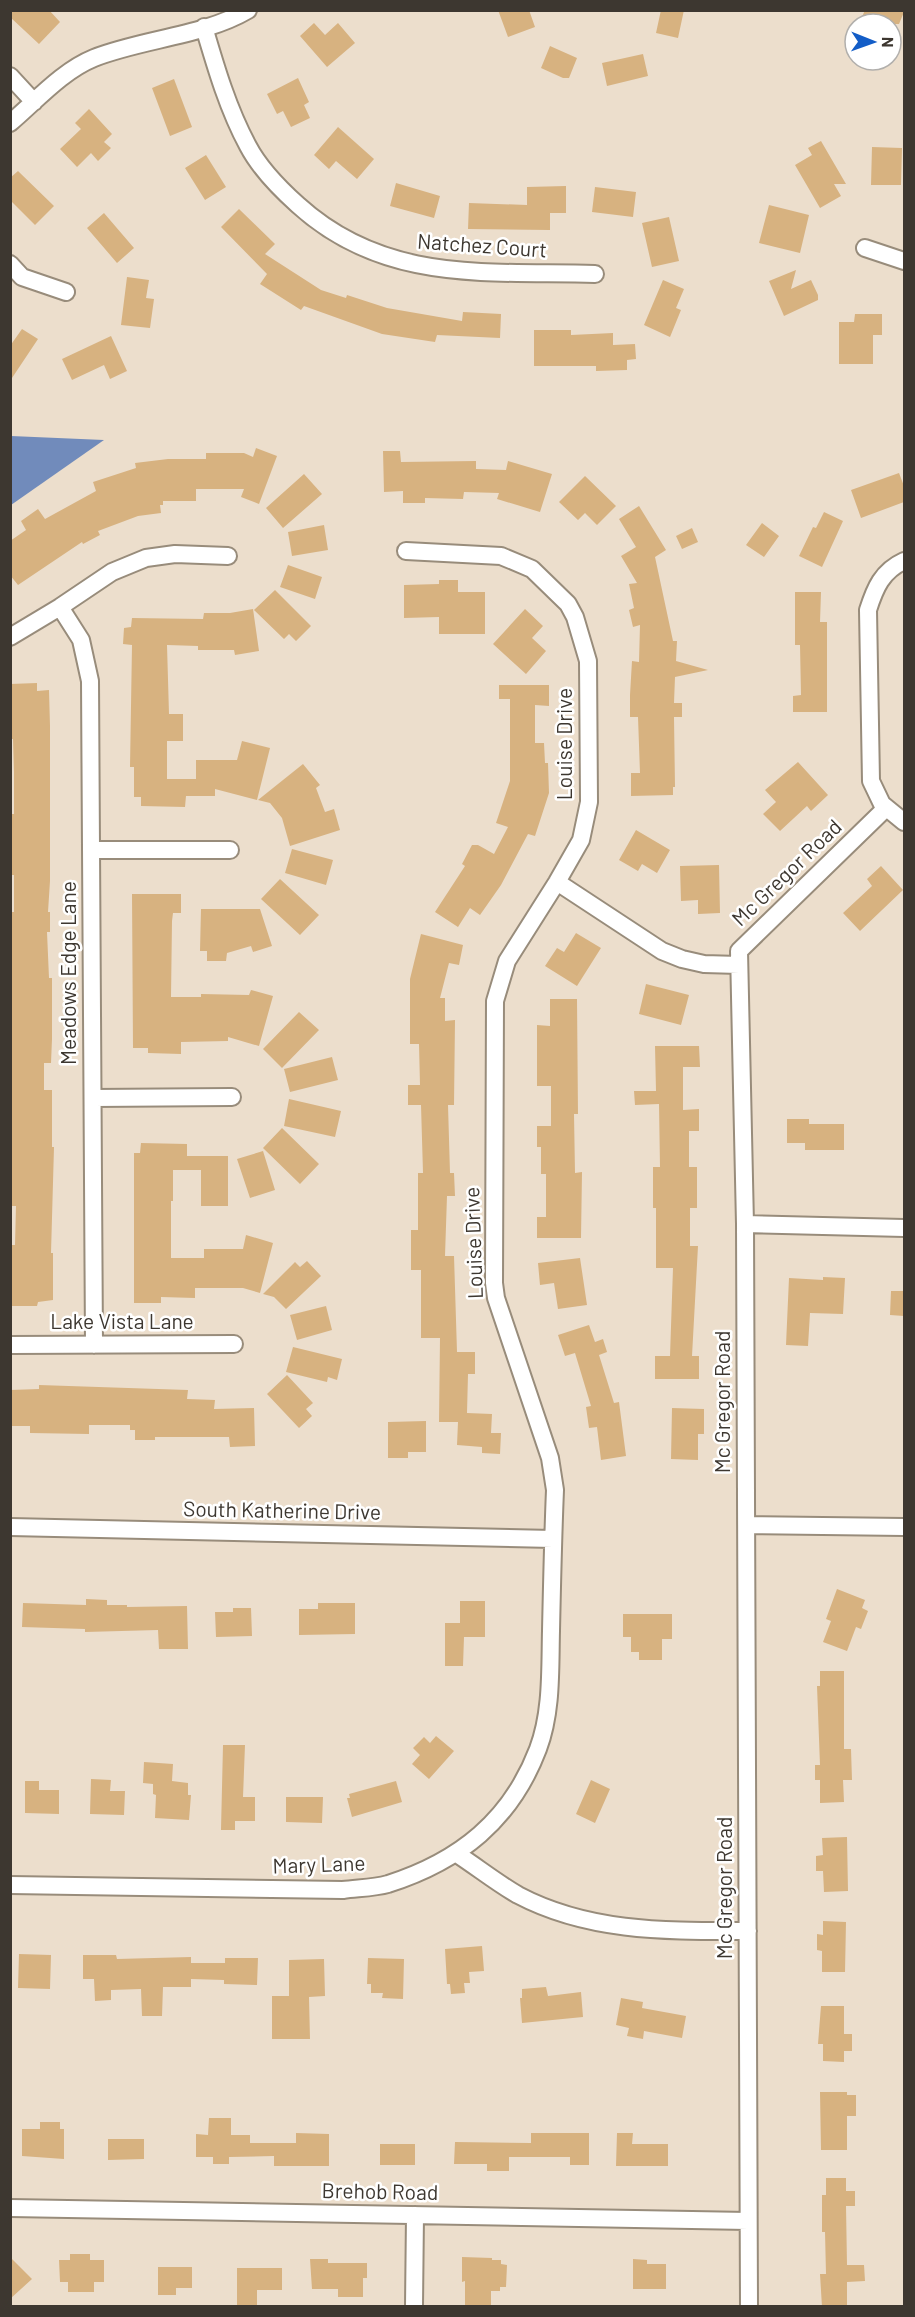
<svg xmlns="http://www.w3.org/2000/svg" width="915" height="2317" font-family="Barlow,sans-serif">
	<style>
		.water { fill: #718bbb }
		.building { fill: #d7b280 }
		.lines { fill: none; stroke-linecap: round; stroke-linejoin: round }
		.street-casing { stroke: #988c7b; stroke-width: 20 }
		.street { stroke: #fff; stroke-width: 16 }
		.labels { text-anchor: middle; stroke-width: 5; stroke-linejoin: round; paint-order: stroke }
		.street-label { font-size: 21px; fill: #3d3730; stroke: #fff }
	</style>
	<rect width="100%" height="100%" fill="#ecdecc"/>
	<!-- water -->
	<path class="water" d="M11,436L104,440L11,505Z"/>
	<!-- building -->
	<path class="building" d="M10,10H49L60,22L39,44L10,17Z
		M498,10H529L535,27L508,37Z
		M661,10H684L678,38L656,33Z
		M865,10H904V12L899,24H859Z
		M314,23L325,35L338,23L355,43L327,67L300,36Z
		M550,46L577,58L569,78H563L541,68Z
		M643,54L648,76L607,86L602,63Z
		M298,78L309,102L304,105L310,118L291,127L283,111L277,114L267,94Z
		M174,79L192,127L170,136L152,88Z
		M89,109L112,134L104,142L111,148L98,161L91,153L77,167L60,149L81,129L75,123Z
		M338,127L374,159L357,179L336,161L329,169L314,155Z
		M821,141L846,184H834L841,196L820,208L795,165L812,155L808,148Z
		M872,147L902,148L901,185H871Z
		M206,155L226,187L205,200L185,168Z
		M18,171L54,206L35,225L10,200V178Z
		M396,183L440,196L434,218L390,206Z
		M566,186V213H550V230L468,229L469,203L527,205V187Z
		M595,187L636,192L633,217L592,212Z
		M769,205L809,215L800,253L759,243Z
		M239,209L275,244L265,254L321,290L346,298L347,295L387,308L462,321L463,312L501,314L500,338L437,335L435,342L382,334L304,306L301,310L260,284L267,274L221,227Z
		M104,213L134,248L117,263L87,228Z
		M669,217L679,261L652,267L642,223Z
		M796,270L791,289L811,280L818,295V300L784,316L769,281Z
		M127,277L149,280L146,298L154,299L150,328L121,325Z
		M663,280L684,289L676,308L681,310L670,337L644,325Z
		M855,314H882V335H873V364H839V322H854Z
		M22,329L38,339L10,381V346Z
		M534,330H571V335L613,333V345L635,344L636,359L627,360V370L596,371V366H534Z
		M111,336L127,371L110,379L104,365L72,380L62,359Z
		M256,448L277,456L259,504L241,497L244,489H196V501H163V505H160L161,513L138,516L98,531L100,535L83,544L82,542L18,585L10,575V541L26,530L21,521L38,509L45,519L96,491L93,482L136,468L135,463L168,459H206V453H244L253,457Z
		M383,451H400L401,462L476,461V469L506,470L508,461L552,474L540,512L497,499L499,493L464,492L463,499L425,498V503H403V491L384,492Z
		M899,473L904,486V502L861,518L851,490Z
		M304,474L322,494L283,528L266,508Z
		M585,476L616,506L597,525L585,513L578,520L559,502Z
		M639,506L666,550L655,557L673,641H677L676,661L708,670L675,677L674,703H682V717H674L675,787H673V795L631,796V773H640L638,717H630V695L632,661L639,662L640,625L633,627L629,610L634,608L629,584L637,583L621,556L636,547L619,519Z
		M824,512L843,521L822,567L799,556L813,527L816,528Z
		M762,523L779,536L764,557L746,545Z
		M324,525L328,550L292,556L288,532Z
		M692,528L698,542L682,549L676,536Z
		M288,565L322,577L315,599L280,587Z
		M439,580H458V592H485V634H439V617L404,618V585L439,584Z
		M275,590L311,626L296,641L289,634L284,639L254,610Z
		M795,592H821L820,622H827V712H793V696L801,695L800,645H795Z
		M253,609L259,651L235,655L234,650H198V646L167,645L169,714H183V741H167V779H196V760H237L242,741L270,748L257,800L215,789V796H186L185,807L141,806V797H134V767H130L132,645L123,644L124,628L131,627L132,618L203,619L204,613H230Z
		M525,609L543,626L532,638L546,651L526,674L493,644Z
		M37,683V691L49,690L50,726V881L48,912H50V932H47L49,978H52V1039L51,1063H44V1090H52V1147H54L51,1253H53V1300L38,1302L37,1306H12L10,1245H15L16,1206H10V912H14V875H10V814H14V772L13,739H10V684Z
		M499,685H549V706L535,705V743H544L545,763H548L549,793L535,836L528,834L501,885L480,915L470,908L458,927L435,912L465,866L462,864L472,845H478L494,854L508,827L496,823L510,781V699H499Z
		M798,762L828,795L811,811L807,806L780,831L763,814L776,802L765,790Z
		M303,764L320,785L316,788L325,812L334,809L340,830L290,846L282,818L270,803L258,800Z
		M636,830L670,850L657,873L642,864L638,871L619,860Z
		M292,849L333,860L326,885L285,873Z
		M719,865L720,913L698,914V900L681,901L680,866Z
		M881,866L903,890L860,931L843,913L872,886L867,879Z
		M280,879L319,915L300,935L261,899Z
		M132,894H181V913H173L172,921L171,997H201V994L249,995L251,990L273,996L259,1046L228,1037V1041L181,1042V1054L148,1053V1048H133Z
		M201,909H260L272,946L253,952L251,946L227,953L226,961H207V951H200Z
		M576,933L601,948L577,986L545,966L557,948L564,952Z
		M421,934L463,945L459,965L449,963L440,998H445V1021L455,1020L454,1105H448L450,1173H454L455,1196H447L445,1256H454L457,1352H475V1374H468L467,1413L492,1414L491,1433H501L500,1454L482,1453V1447L457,1445L458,1422H439L440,1338H421V1270H411V1230H418V1173H423L421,1105H408V1085H420L419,1044H410V979Z
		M646,984L689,995L681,1025L639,1014Z
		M550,999H577L578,1114H574L575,1173L582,1172L581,1238H537V1217H546V1174H541V1147H537V1126H551V1086H537V1025L550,1026Z
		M299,1012L319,1030L282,1068L263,1049Z
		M655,1046H699L700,1067H683V1110L699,1109V1131H689V1167H697V1208H690V1246H698L692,1356H699V1379H655V1356H670L673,1268H656V1208H653V1167H660L659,1104L635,1105L634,1091H656Z
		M332,1057L338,1080L290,1092L284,1069Z
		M289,1099L341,1111L335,1137L284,1126Z
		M787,1119H809V1124H844V1150H805V1143H787Z
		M282,1128L319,1164L300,1184L263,1148Z
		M141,1143L187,1144V1156H228V1206H201V1170H173V1201H171V1258H204V1249H243L246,1235L273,1243L260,1293L243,1288H195V1298L161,1297V1303H134V1153H140Z
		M263,1151L275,1190L250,1198L237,1159Z
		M580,1258L587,1305L558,1309L554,1283L540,1285L538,1263Z
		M307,1261L321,1276L286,1309L274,1297L263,1294L295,1262L300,1267Z
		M823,1277L845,1278L843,1314L810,1313L808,1346L786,1345L789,1278L823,1280Z
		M891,1291H904V1316L890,1315Z
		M326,1306L332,1330L297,1340L290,1315Z
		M589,1325L595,1342L603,1339L607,1352L599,1355L614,1403L619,1402L626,1456L601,1460L597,1427L589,1428L586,1407L591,1406L575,1353L565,1356L558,1335Z
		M293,1347L342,1359L337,1380L328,1377L327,1382L286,1372Z
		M287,1375L313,1403L306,1409L312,1416L299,1428L267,1394Z
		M39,1385L188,1390L187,1399L215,1400L214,1409L254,1408L255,1446L230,1447L229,1437H155V1440H135V1430H130V1425H89V1434L30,1433V1426H10V1390L39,1389Z
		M672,1408L704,1409V1434H698V1460L671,1459Z
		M426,1421V1452H408V1458H388V1422Z
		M837,1589L865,1600L862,1608L868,1611L861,1629L856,1627L847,1651L823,1642L831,1621L826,1619Z
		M86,1599L107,1600V1605H127V1607L187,1606L188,1649H159L158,1630L85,1632V1629L22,1627L23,1603L86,1605Z
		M460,1601H485V1637H464L463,1666H445V1623H460Z
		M318,1603H355V1634L299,1635V1609H318Z
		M233,1608H251L252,1636L216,1637L215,1612H233Z
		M623,1614H672V1639H662V1660H639V1652H631V1637H623Z
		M820,1671H844V1749H851L852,1780H843L844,1802L820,1803V1780H815V1765H820L817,1686H820Z
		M436,1736L454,1751L429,1779L412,1764L420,1755L413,1748L424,1737L430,1743Z
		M223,1745H245L243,1797H255V1821H235V1830H221Z
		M144,1762L173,1764L172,1781L188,1783V1795H191L189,1820L155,1818L156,1795L153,1794V1784L143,1783Z
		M91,1779L111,1780L110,1791H125L124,1815L90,1814Z
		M591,1780L610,1789L595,1823L576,1814Z
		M25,1781H39V1790H59V1814L25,1813Z
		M396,1781L402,1802L352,1817L347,1798H350L349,1794Z
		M286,1797H323L322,1823L286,1822Z
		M847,1837L848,1891L824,1892L823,1871H816V1856L823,1855L822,1838Z
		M823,1921L846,1922L845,1972H822V1951L817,1950V1934L823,1935Z
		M482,1946L484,1971L469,1972L470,1983H464L465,1993L451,1994L450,1984H447L445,1949Z
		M19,1954L51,1955L50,1989L18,1988Z
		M83,1955H116L117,1959L191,1957V1963H225V1958H258L257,1985L224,1984V1980L191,1979V1987H163L162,2016H142L141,1989L111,1990V2000L95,2001L94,1979H83Z
		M368,1958L404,1959L403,1999L382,1998L383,1993H371V1984H367Z
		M324,1959L325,1996L309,1997L310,2039H272V1996H289V1960Z
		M546,1987L548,1996L581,1992L583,2017L522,2023L520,1998H522V1989Z
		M621,1998L643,2002L642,2008L686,2016L682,2038L644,2031L643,2039L627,2036L629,2028L616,2025Z
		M821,2006H844V2034H852V2051H844V2062L823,2061V2044H818Z
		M820,2092H847V2095H856V2116H847V2150H821Z
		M209,2118H231V2135H250V2143H296V2133L329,2134V2166H274V2156L229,2157V2164H213V2157H196V2134L208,2135Z
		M40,2122H60V2129H64V2159L22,2156V2129H40Z
		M531,2133H589V2165H570V2157H509V2171H487V2164H454L455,2142L531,2143Z
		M617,2133H633L632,2144H668V2166H616Z
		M108,2139H144V2159L108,2160Z
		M380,2144H415V2165H380Z
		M826,2178H846V2191H855V2206H846L847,2265H864L865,2281L847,2282V2307H822L820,2274H826L825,2232H822V2195H826Z
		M70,2254H90V2260H104V2282H94V2292H68V2282H60L59,2260H70Z
		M10,2257L32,2279L10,2299Z
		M462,2257L492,2258V2260H501V2264L507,2265L506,2287H500V2291H491V2307H465V2281L462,2282Z
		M310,2259H328V2263H367V2278H363V2297H338V2289H312Z
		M633,2259L647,2260V2264H666V2289H633Z
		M158,2267H192V2288H176V2295H158Z
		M237,2268H282V2290H257V2307H237Z"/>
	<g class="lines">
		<defs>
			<path id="street" d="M204,27C216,68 228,109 248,146C260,169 279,188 298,205C385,284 487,271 595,274
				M10,76L34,102
				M10,123C36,101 62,71 94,58C142,39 204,36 248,10
				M865,248L904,261
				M10,264L22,277L66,292
				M904,561C882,571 875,588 868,610L871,781L882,804L904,822
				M60,607L81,640L90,681L94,1345
				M10,637L60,607L112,572L146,558L175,554L228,556
				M91,850H230
				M557,882L662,951L682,959L704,964L739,965
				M93,1098L232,1097
				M745,1224L904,1228
				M10,1345L234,1344
				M747,1525L904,1527
				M10,1527L553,1539
				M457,1854C477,1867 497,1883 518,1895C590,1933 669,1931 748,1931
				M10,1885L343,1890C357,1888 374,1888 388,1884C460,1861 511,1820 538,1749C552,1712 550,1670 551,1631C552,1584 553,1537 555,1490L550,1458L496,1298L494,1283L495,1001L507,961L557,882L581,840L589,802L588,661L575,617L568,604L532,569L501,556L406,551
				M10,2208L748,2221
				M414,2306L415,2215
				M749,2306L745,1224L739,951L886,808"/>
		</defs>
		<!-- street casing -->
		<use href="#street" class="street-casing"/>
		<!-- street -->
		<use href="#street" class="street"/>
	</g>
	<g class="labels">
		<!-- street labels -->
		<g class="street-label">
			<text transform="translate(482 246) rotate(4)" y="7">Natchez Court</text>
			<text transform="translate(565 744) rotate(-90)" y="7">Louise Drive</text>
			<text transform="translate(787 873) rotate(-44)" y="7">Mc Gregor Road</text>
			<text transform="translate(69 973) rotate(-90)" y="7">Meadows Edge Lane</text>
			<text transform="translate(474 1243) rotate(-92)" y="7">Louise Drive</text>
			<text x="122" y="1329">Lake Vista Lane</text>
			<text transform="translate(723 1402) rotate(-90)" y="7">Mc Gregor Road</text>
			<text transform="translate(282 1511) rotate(1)" y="7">South Katherine Drive</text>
			<text transform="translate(319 1865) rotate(-2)" y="7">Mary Lane</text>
			<text transform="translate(725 1888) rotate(-90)" y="7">Mc Gregor Road</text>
			<text transform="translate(380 2192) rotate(1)" y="7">Brehob Road</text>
		</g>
	</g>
	<!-- border -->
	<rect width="915" height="2317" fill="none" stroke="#3d3730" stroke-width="24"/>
	<!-- north arrow -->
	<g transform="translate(873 42) rotate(91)"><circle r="28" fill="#ffffff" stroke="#b1afac" stroke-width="1.5"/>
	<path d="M0-4.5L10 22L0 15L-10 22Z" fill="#135dc7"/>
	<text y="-9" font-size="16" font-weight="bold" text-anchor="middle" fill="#3d3730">N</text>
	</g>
</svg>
